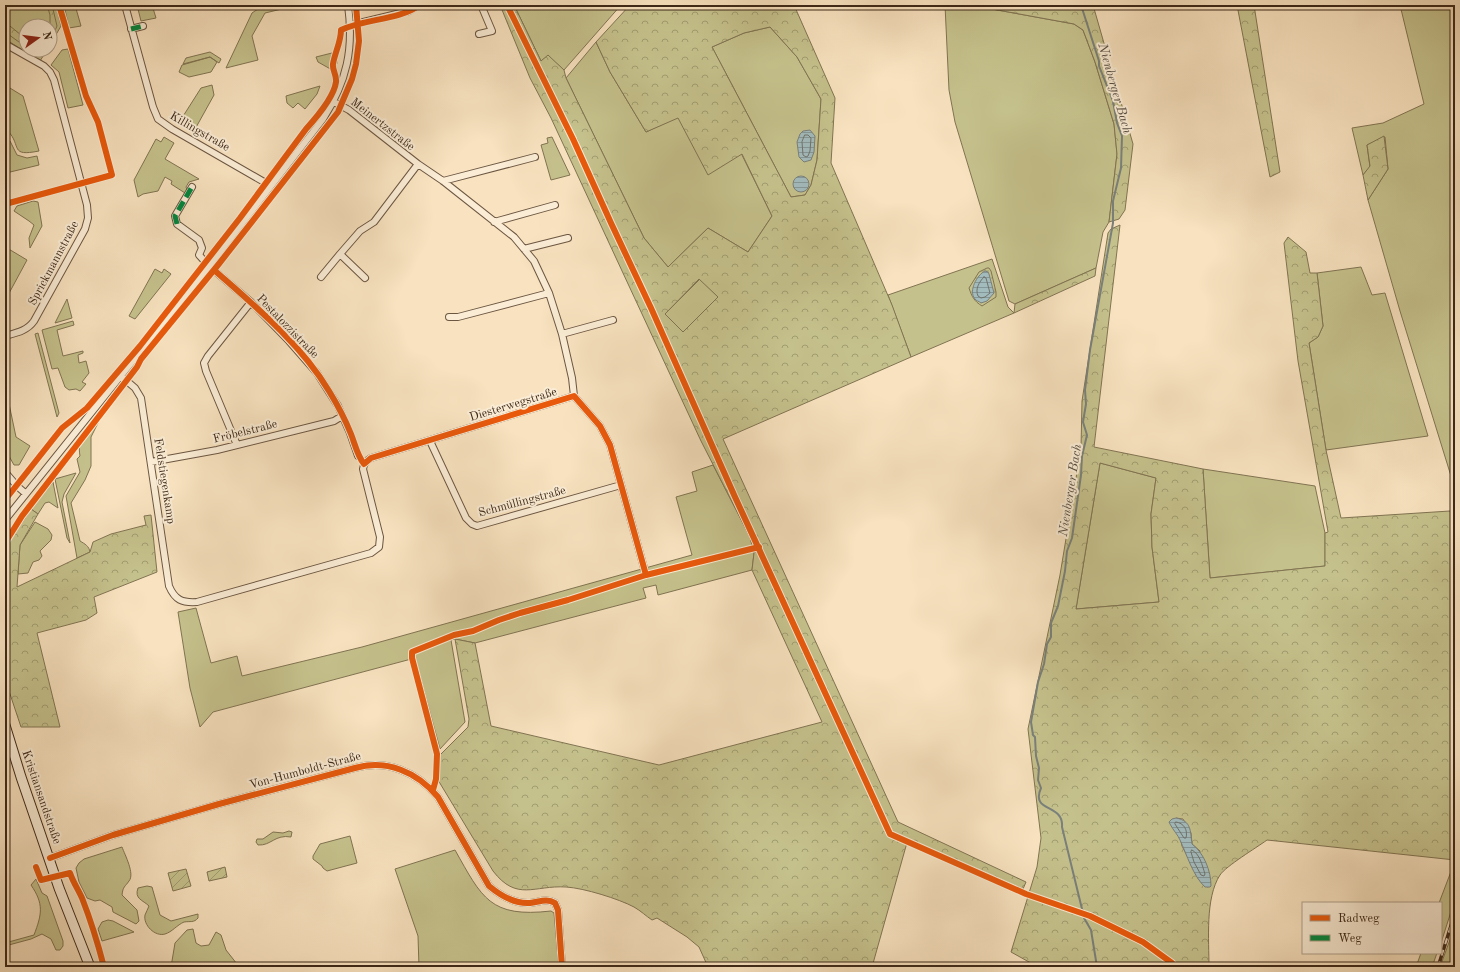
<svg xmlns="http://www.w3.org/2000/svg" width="1460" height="972" font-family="'Old Standard TT',serif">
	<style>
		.green { fill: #c5c18c; stroke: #817452 }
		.forest { fill: url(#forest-crowns); stroke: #817452; fill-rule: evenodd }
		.wetland { fill: url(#wetland-marsh); stroke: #817452 }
		.garden { fill: url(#garden-furrows); stroke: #817452 }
		.water { fill: url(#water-rules); stroke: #7a807b }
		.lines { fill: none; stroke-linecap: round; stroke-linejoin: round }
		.shore { stroke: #70726a; stroke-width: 1 }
		.stream { stroke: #7a807b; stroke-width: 2 }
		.street-casing { stroke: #6c5642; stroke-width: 8 }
		.secondary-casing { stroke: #3d2818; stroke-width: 11 }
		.street { stroke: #faecd5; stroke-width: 6 }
		.secondary { stroke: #faecd5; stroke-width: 9 }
		.rail-casing { stroke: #3d2818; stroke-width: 3.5 }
		.rail { stroke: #faecd5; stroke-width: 2; stroke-dasharray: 6; stroke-linecap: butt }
		.quiet { stroke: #00873e; stroke-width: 5; stroke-dasharray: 10 5; stroke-linecap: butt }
		.cycleway-casing { stroke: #faecd5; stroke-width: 8 }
		.cycleway { stroke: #e8590c; stroke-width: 6 }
		.labels { text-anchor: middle; stroke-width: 4; stroke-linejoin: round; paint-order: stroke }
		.street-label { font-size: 12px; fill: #3d2818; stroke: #faecd5 }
		.water-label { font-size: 13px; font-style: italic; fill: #564d41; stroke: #faecd5 }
	</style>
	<defs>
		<pattern id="forest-crowns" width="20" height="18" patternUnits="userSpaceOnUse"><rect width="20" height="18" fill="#c5c18c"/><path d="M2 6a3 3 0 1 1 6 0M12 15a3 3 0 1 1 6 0" fill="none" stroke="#a19d71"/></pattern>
		<pattern id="wetland-marsh" width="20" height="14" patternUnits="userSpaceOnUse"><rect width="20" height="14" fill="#c5c18c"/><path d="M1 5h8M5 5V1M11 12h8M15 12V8" fill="none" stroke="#a19d71"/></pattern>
		<pattern id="garden-furrows" width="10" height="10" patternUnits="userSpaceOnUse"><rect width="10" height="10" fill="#c5c18c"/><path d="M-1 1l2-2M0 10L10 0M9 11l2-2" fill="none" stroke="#a19d71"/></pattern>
		<pattern id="water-rules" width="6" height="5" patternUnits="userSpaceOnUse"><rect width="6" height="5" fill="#a2bbbd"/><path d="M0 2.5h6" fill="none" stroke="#859899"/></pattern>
	</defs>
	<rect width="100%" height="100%" fill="#f8e2bf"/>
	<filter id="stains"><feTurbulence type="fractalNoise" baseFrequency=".005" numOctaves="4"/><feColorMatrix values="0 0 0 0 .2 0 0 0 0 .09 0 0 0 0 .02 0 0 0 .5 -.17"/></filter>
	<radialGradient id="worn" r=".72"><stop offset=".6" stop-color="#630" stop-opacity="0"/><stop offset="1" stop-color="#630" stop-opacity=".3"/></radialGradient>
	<!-- green -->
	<path class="green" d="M5,5H56L61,26L50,45V26H26V50H47L40,61L5,39Z
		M64,5H75L81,26L69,28Z
		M137,5H152L156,18L141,21Z
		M264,5H285L286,8L265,13L252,36L258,60L226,68L252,13Z
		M514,5H621L564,70L548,56L541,61Z
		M945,5H970L1074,24L1083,30L1095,62L1114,124L1117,154L1109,222L1103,232L1096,268L1015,304L1009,301L955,122L949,90Z
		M1400,5H1455V489L1400,311L1368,200L1388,169L1385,137L1367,145L1370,167L1363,175L1352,128L1383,123L1424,104Z
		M770,27L797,57L821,99L817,160L811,185L805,195L791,197L712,47L744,33Z
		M596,42L610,72L646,132L678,117L741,153L772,216L748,252L708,228L668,267L644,238L566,78Z
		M68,49L83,105L68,108L59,72L51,65L62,50Z
		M210,52L221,59L219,63L210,57L183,64L186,58Z
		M336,52L337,63L334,71L318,62L316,57Z
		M210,57L217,62L211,72L189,77L179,72L182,65Z
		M5,85L23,96L39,151C9,157 22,146 8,131H5Z
		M212,85L214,95L194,131L187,128L180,121L201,88Z
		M320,86L317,94L305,109L298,103L293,108L287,103L286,96Z
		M164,137L174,143L165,159L199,179L189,182L186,187L187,190L185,193L171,184L172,181L165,177L158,191L143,194L138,197L134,180L156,139L161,142Z
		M552,137L570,175L551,180L541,145L548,143L547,138Z
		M5,139L10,141L17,155L27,158L37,156L39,165L6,173Z
		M33,201L38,202L42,226L30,248L29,238L34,225L29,221L14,211L17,206Z
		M7,248L27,260L7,297L5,295V253Z
		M992,259L1008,307L1014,313L911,357L888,295Z
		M1361,267L1372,295L1385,293L1428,436L1326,450L1309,343L1318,337L1323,326L1317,273Z
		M155,269L162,273L164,269L171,274L135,319L129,316Z
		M700,279L718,297L683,333L665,314Z
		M67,299L72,318L55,323Z
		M73,321L74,325L57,330L63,356L83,351V353L78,355L79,363L86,361L89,373L82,382L86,384L80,391L76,389L69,390L65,387L58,368L52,369L42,330Z
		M38,333L59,413L57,417L35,334Z
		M8,399L16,437L30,446L19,465H14L5,449V400Z
		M95,418H97L98,423L91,437V466L85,480L71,503L80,541C85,544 89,546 90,552L77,558L66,496L80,472L77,459L80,456C77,439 85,432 95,418Z
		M1100,463L1156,478L1151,514L1152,547L1159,602L1076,609Z
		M713,465L750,537L754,553L752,570L658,595L656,585L643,588L646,598L475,643L455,639L451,640L465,722L440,749L415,658L213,712L200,727L190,688L178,612L196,608L211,663L237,656L242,676L362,647L692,555L676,497L697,491L692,472Z
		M1203,469L1315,486L1325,533V566L1210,578Z
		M76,473L64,494L62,502L70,543L67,538L55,479Z
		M53,482L58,508L49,502L45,503L38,514L31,509Z
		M35,522L48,529L52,535L51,540L40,551L42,556L39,560L33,562L28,573L18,574L20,545Z
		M289,831L292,832L291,837C275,834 271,846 258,845L256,842L257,839H263L273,832L283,833Z
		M350,836L357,863L327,871L323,868L322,866L313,859V856L320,844Z
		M122,847C125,855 135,874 129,881C125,887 123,886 122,895L137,910L139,921L136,924L113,912L112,907L100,900L95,901L87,898L79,882L76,868L79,863L84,859Z
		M455,850C482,898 490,918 551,911L554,913L559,967H419L418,936L395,869Z
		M1455,861V899L1441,943V903H1439Z
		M36,879L42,893L47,896L63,941V946L60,950H56L51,939L42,934L31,939L5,946V943L34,935C42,914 44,904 31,885Z
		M147,886L152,887L160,915L171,921L198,914V918C194,923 190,921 184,922C177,925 172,932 165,934C155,937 143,925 145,915C146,912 148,909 149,906C143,900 134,899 138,888Z
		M108,920L113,921L134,932L102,941L98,929L102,922Z
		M1455,926V967H1440Z
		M193,929L196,943L201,946L209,945L216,932L221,935L226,950L237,964L225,967H171L175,943L187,930Z
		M1421,953H1437L1432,967H1416Z"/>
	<!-- forest -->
	<path class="forest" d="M47,5H52L57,26L54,33L50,32V15Z
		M500,5H514L541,61L548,55L564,70L566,78L644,238L668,267L708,228L748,252L772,216L742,154L708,175L678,118L646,132L610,72L596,42L630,5H794L835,98L831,163L892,305L911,357L723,439L898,822L1026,882L1023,889L908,839L872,967H708L699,947L687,937L657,918L652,920C646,916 641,911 634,907C619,899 584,888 566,887C534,885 517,902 493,871L438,780L440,755L468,727L469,719L455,639L475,643L491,726L659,765L822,722L752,570L754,553L750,537L701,441L551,118L530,78ZM770,27L797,57L821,99L817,160L811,185L805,195L791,197L712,47L744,33ZM699,279L718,297L683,332L665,314Z
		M970,5H1093L1133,144L1125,210L1119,219L1109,222L1117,154L1114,124L1095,62L1083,30L1074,24Z
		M1237,5H1254L1280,172L1270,177Z
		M5,22L26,39V47L5,32Z
		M1384,136L1388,169L1368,200L1363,175L1370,166L1367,145Z
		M1120,225L1094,447L1203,469L1210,578L1325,566V533L1328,532L1298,361L1284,243L1288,237L1306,252L1310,273H1317L1323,326L1318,337L1309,343L1326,450L1341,518L1450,511L1455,525V860L1267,840C1256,848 1226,866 1220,875C1205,898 1209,940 1209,967H1038L1011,952L1037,867L1041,838L1028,729L1060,575L1081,448L1082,401L1108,233L1111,229ZM1100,463L1156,478L1151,514L1152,547L1159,602L1076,609ZM1176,818L1183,819L1191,833L1192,844L1200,851L1196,873L1182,846Z
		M1096,268L1095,276L1014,313L1015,304Z
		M31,509L38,514L20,545L17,587L90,552L93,542L111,534L146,525L144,516L151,515L157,572L94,597L97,613L86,620L37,633L60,727H21L5,679V552L6,547Z"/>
	<!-- wetland -->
	<path class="wetland" d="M987,268H989L991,271L996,292V297L982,306C974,301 972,297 969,288L979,272Z"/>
	<!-- garden -->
	<path class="garden" d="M225,867L227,877L209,881L207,872Z
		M186,869L191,886L173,891L168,873Z"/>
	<!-- water -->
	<path class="water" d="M810,130L815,136L814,152L811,160L804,162L799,157L797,142L800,134L803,131Z
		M793 184a8 8 0 1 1 16 0a8 8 0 1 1-16 0Z
		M985,271L988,272L989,274L994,293L987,301L981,303C979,301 976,301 975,299C968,291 977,275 985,271Z
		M1176,818C1192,821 1190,831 1192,844C1204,853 1211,871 1211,886L1210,887H1205C1193,876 1187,855 1180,840C1178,835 1173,830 1170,824L1169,822L1172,819Z"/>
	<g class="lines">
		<!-- shore -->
		<path class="shore" d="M805,135H808L811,138L810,151L808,156L806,157L803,155L802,142Z
			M984,277L986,278L990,293L985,297L981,298L978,296C975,289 979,282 984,277Z
			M1176,822C1184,823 1188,830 1186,838H1184L1175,824Z
			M1192,850C1200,854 1202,865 1205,874L1204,876L1201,875L1194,862L1191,852Z"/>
		<!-- stream -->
		<path class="stream" d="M1081,5L1099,61V66L1113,101L1117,123L1122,136L1121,168L1113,201V223L1090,350L1085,390L1086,404L1083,422L1087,435L1082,456L1081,475L1072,538L1067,551L1065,571L1058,606L1051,623V637L1047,644L1044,664L1038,682L1031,722L1033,735L1035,737L1036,756L1039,768L1038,780L1041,788C1030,813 1064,803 1062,827L1082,909L1084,912V918L1091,930L1097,967"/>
		<defs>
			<path id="street" d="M125,5L153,107L158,119L172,129L271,186
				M351,25L409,11L420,5
				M131,29L143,26
				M479,34L492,31L481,5
				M5,44L44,66L50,72L54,80L87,205L88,218L85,229L34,321C27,331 16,333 5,336
				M334,102L349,110L418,164L443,181L514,237L534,261L549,293L562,334L572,378L574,396
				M443,181L535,157
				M192,187L175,216L177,224L199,240L202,248L199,255L209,266L251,302L289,341L317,373L338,406L350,433L358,456
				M494,222L555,205
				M524,249L568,238
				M321,277L340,254
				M365,278L340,254L360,231L374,222L418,164
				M449,317H458L549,293
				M562,334L613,320
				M121,376L135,388L141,398L169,586C175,600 182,603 197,602L371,553L379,547L380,537L363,469C364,463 366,461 371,458L574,396L600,426L610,445L646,575
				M430,441L466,518L472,524L477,526L621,485
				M237,445L206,371L204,363L208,356L251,302
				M151,462L217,450L334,421L342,416
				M5,472L17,486L25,493
				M5,520L209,266L323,119C347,81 354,49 348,5
				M50,858L113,835L219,804L355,768C387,759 417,772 438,797L489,886C501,896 514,904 530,903C539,902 547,898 555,903L558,910L562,967"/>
			<path id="secondary" d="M5,725L21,777L59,888L90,967"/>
		</defs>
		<!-- street casing -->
		<use href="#street" class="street-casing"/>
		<!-- secondary casing -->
		<use href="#secondary" class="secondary-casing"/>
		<!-- street -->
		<use href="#street" class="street"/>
		<!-- secondary -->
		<use href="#secondary" class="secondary"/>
		<defs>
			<path id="rail" d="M1438,967L1455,913"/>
		</defs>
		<!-- rail casing -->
		<use href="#rail" class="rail-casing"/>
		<!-- rail -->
		<use href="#rail" class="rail"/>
		<!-- quiet -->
		<path class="quiet" d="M131,29L143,26
			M177,224L175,216L192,187"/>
		<defs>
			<path id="cycleway" d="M507,5L573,139L611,223L651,308L735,497L890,834L1026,894L1090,916L1143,942L1172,963L1176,967
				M5,207L9,203L112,175L98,122L86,96L59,5
				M214,270C255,306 300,343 329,391C337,404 345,419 351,434C355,444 357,455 364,464L371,458L574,396L600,426L610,445L646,575
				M5,500L62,428L87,408L140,346L240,218L306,129C316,118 334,97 336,82C337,75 332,70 333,64C335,52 341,42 341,30C364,19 399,20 420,5
				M5,543L22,516L137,367L141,359L218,265L338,112L352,79L356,64L359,41L356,5
				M433,790L436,779L437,754L412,658V652L454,635L473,631L499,620L520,613L568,600L646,575L759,547
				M50,858L113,835L219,804L355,768C387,759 417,772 438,797L489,886C501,896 514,904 530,903C539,902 547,898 555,903L558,910L562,967
				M36,867L41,880L70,873C73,882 78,889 82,898C91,921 98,944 104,967"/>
		</defs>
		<!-- cycleway casing -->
		<use href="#cycleway" class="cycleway-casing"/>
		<!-- cycleway -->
		<use href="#cycleway" class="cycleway"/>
	</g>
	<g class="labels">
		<!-- street labels -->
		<g class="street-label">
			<text transform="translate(383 124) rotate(38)" y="4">Meinertzstraße</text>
			<text transform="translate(200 131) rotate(30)" y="4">Killingstraße</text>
			<text transform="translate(53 263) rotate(-62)" y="4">Sprickmannstraße</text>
			<text transform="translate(288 326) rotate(46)" y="4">Pestalozzistraße</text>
			<text transform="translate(513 404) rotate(-17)" y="4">Diesterwegstraße</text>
			<text transform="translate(245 431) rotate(-14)" y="4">Fröbelstraße</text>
			<text transform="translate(165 481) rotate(81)" y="4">Feldstiegenkamp</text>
			<text transform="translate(522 501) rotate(-15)" y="4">Schmüllingstraße</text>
			<text transform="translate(305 770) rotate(-15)" y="4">Von-Humboldt-Straße</text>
			<text transform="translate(42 797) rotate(71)" y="4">Kristiansandstraße</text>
		</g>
		<!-- water labels -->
		<g class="water-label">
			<text transform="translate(1116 88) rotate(74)" y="5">Nienberger Bach</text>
			<text transform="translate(1069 490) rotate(-81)" y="5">Nienberger Bach</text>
		</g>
	</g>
	<!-- margin -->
	<rect width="1460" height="972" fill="none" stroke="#f8e2bf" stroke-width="20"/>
	<rect x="6" y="6" width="1448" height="960" fill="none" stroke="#3d2818" stroke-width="2"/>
	<rect x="10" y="10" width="1440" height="952" fill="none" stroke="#3d2818"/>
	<!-- legend -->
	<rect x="1302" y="902" width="140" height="52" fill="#faecd5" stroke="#ae9e89"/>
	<rect x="1310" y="915" width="20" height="6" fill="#e8590c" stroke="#ae9e89"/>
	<text x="1338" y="922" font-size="12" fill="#3d2818">Radweg</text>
	<rect x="1310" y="935" width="20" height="6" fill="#00873e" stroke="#ae9e89"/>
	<text x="1338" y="942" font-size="12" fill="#3d2818">Weg</text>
	<!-- north arrow -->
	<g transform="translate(38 38) rotate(76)"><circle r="19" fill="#faecd5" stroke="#ae9e89"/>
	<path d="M0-3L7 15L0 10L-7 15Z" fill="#8f2418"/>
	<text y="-6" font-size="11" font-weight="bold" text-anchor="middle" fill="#3d2818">N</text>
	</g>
	<rect width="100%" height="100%" filter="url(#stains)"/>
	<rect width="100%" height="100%" fill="url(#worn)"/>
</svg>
